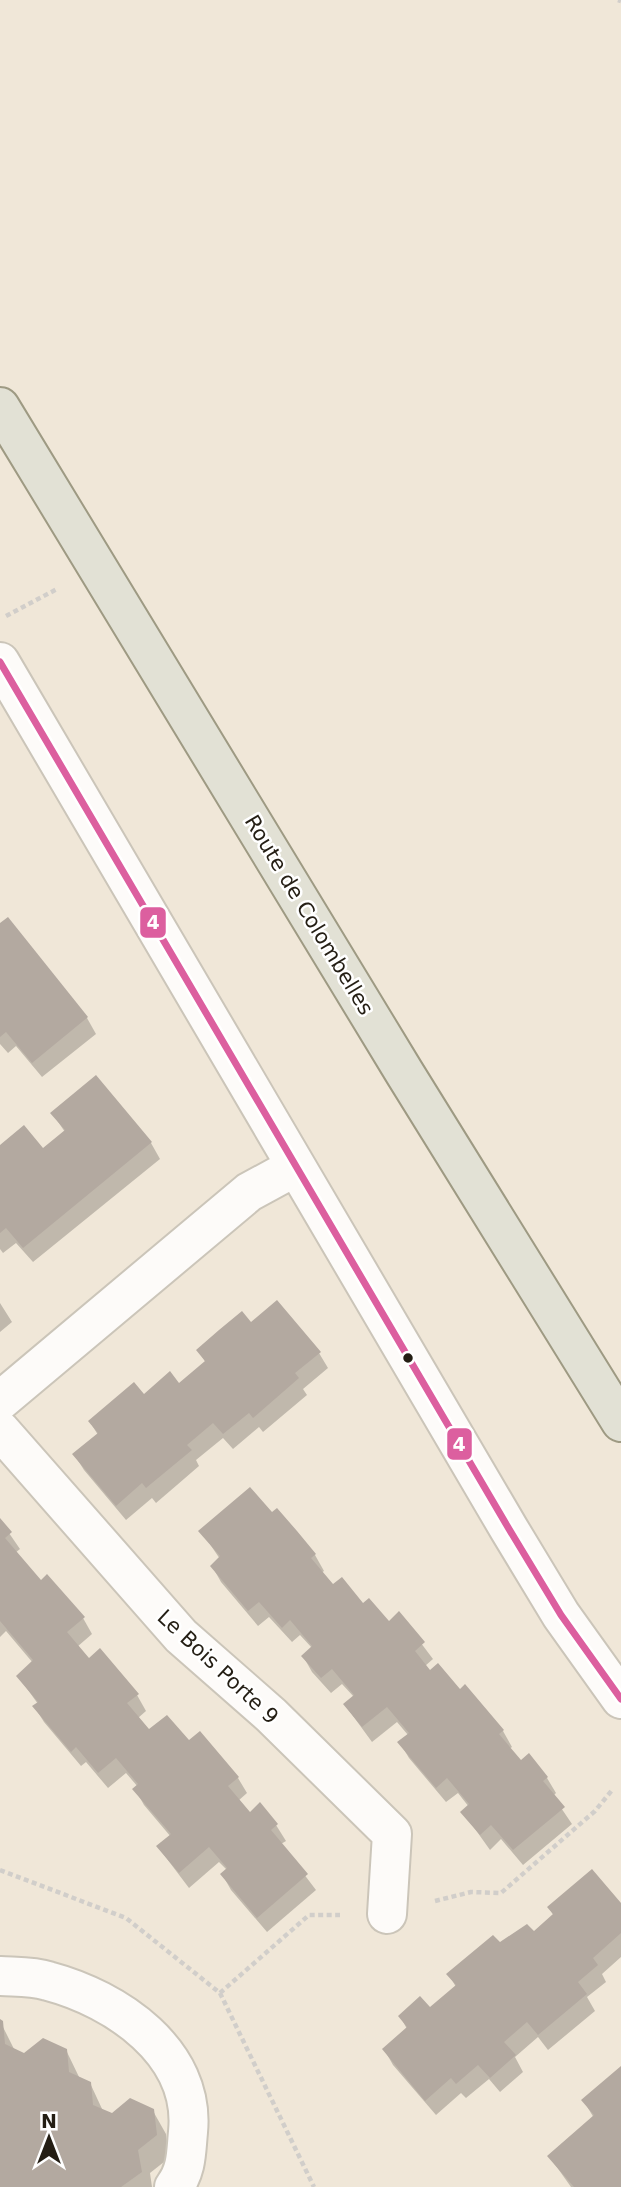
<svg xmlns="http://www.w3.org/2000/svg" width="621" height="2187" font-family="'DejaVu Sans',sans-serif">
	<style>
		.shadow { fill: #0003 }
		.building { fill: #b3a9a0 }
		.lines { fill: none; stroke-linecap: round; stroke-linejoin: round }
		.minor-casing { stroke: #cbc5b9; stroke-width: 42 }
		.major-casing { stroke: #9e9a83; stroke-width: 42 }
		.path { stroke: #d1ceca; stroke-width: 4.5; stroke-dasharray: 5 3.5; stroke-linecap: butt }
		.minor { stroke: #fdfbf9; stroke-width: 38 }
		.major { stroke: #e2e1d5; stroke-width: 38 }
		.bus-1-casing { stroke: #fff; stroke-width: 12 }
		.bus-1 { stroke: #dc5f9f; stroke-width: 7 }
		.bus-dot { fill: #241e14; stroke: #fff; stroke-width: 2.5 }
		.labels { text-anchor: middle; stroke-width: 5; stroke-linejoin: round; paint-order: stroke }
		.street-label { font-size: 21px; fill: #241e14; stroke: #fff }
		.line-badge { stroke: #fff; stroke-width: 2.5 }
		.badge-label { font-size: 19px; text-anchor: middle; font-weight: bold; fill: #fff }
	</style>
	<rect width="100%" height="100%" fill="#f0e7d8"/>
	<!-- shadow -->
	<path class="shadow" d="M0,923L87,1018L96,1034L42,1077L16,1046L8,1053L0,1044Z
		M52,1113L151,1143L160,1159L33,1262L16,1243L3,1253L0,1249V1147L43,1150L65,1132Z
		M0,1303L12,1322L0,1332Z
		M251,1325L319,1353L328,1368L303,1389L307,1395L263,1432L259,1427L233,1449L223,1438L196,1460L199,1466L177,1485L156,1503L152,1498L126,1520L84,1470L74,1454L98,1435L90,1422L144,1396L179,1386L206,1363L198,1350Z
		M271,1515L315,1555L324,1571L321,1573L333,1586L389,1623L399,1614L433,1659L425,1666L430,1672L460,1691L465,1687L503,1731L512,1747L509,1749L521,1763L547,1778L556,1793L553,1796L572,1824L523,1865L501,1839L490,1850L463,1812L469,1807L458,1793L446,1802L409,1758L400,1743L408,1735L397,1722L372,1742L345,1705L354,1697L342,1684L331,1693L312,1672L303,1656L312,1648L300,1635L292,1642L269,1617L258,1626L221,1582L212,1566L220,1559L201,1531Z
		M0,1520L20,1549L15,1553L40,1582L83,1618L92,1634L77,1647L88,1660L137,1695L146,1711L138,1718L149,1732L189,1742L238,1778L247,1793L238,1801L249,1814L276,1825L286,1841L281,1844L316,1890L267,1932L231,1890L222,1874L227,1870L219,1862L189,1888L158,1847L171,1837L144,1805L135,1789L138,1787L126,1773L108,1788L86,1762L81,1766L44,1722L34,1706L38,1704L18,1676L33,1663L6,1631L0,1637Z
		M621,1905V1957L602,1974L606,1982L587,1997L595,2011L548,2050L538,2037L515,2057L523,2072L500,2092L489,2079L466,2098L461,2093L436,2115L393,2065L384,2049L407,2029L400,2016L430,2009L456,1987L449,1975L500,1945L533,1934L554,1916L549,1908Z
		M0,2021L15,2051L25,2055L66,2050L80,2079L90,2083L103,2111L113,2115L153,2111L166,2134L169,2158L150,2173L152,2187H0Z
		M621,2068V2187H571L549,2156L594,2118L583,2100Z"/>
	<!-- building -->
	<path class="building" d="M8,917L88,1017L32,1063L6,1032L0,1037V923Z
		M96,1075L152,1142L23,1248L6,1228L0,1233V1145L24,1125L43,1148L65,1130L50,1113Z
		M277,1300L321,1352L295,1373L299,1378L253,1418L249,1413L223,1434L213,1423L187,1445L192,1450L146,1488L142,1483L116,1506L72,1454L98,1433L88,1421L134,1382L144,1394L170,1371L179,1383L205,1361L196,1350L219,1330L242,1311L251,1322Z
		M250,1487L272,1512L277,1508L297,1531L316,1554L311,1558L333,1584L342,1577L363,1603L369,1598L389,1621L399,1611L425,1642L415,1651L430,1670L438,1663L460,1689L465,1684L504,1730L499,1734L521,1760L529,1753L548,1777L543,1781L565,1807L513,1850L491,1825L480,1835L460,1812L469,1804L447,1778L436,1788L397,1742L409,1733L387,1707L362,1727L343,1704L354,1695L332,1669L321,1678L301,1656L312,1646L290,1620L282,1628L259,1602L248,1611L210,1566L220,1556L198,1531Z
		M0,1518L12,1532L5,1538L41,1580L47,1574L85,1617L67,1632L89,1658L100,1648L139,1694L127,1703L149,1729L167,1715L189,1740L200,1731L239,1777L228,1786L250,1812L260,1802L278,1824L271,1830L308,1874L257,1918L220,1874L227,1868L209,1847L179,1873L156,1846L171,1834L132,1789L138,1784L116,1758L98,1773L76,1747L71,1752L32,1706L38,1702L16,1676L33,1660L0,1621Z
		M592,1869L621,1903V1933L593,1958L598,1965L578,1982L587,1994L538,2035L527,2022L504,2042L516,2055L490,2078L478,2065L456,2084L451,2078L425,2101L382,2049L407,2027L398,2016L420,1996L430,2007L456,1985L446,1974L493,1935L500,1942L527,1924L534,1931L553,1914L547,1907Z
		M0,2019L3,2021L5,2044L24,2053L43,2038L67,2049L69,2072L91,2082L93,2105L112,2113L130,2098L154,2109L157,2135L138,2150L142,2172L121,2187H0Z
		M621,2066V2187H574L547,2156L594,2115L581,2100Z"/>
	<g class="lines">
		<defs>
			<path id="minor" d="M0,662L509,1529L561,1615L621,1699
				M0,1401L249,1192L295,1167
				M0,1430L181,1636L271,1715L392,1834L387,1914
				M0,1976C15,1977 33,1976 48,1981C116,1999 196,2052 188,2132C186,2152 187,2170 174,2187"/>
			<path id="major" d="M0,407L404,1072L621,1422"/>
		</defs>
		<!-- minor casing -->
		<use href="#minor" class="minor-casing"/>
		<!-- major casing -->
		<use href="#major" class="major-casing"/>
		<!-- path -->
		<path class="path" d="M618,0L621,1
			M6,616L57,589
			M0,1870L126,1918L220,1993L314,2187
			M435,1901L471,1892L501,1893L595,1811L613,1789
			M220,1993L309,1915H340"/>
		<!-- minor -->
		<use href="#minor" class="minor"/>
		<!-- major -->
		<use href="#major" class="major"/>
		<defs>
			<path id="bus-1" d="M0,662L509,1529L561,1615L621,1699"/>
		</defs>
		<!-- bus-1 casing -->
		<use href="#bus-1" class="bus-1-casing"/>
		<!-- bus-1 -->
		<use href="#bus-1" class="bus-1"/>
	</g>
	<!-- markers -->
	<circle class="bus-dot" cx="408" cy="1358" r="6"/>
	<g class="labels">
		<!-- street labels -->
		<g class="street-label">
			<text transform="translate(309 915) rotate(59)" y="7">Route de Colombelles</text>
			<text transform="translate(218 1667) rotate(43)" y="7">Le Bois Porte 9</text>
		</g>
	</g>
	<g class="line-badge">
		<rect x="139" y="906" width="28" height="33" rx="7" fill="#dc5f9f"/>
		<rect x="446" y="1427" width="27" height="34" rx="7" fill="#dc5f9f"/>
	</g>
	<g class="badge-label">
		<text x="153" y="929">4</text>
		<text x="459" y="1451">4</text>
	</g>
	<!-- north arrow -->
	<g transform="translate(49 2138)" stroke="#ffffff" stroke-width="5" paint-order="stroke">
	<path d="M0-5L12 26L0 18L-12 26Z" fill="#241e14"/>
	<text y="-10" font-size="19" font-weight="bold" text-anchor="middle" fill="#241e14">N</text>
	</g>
</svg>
